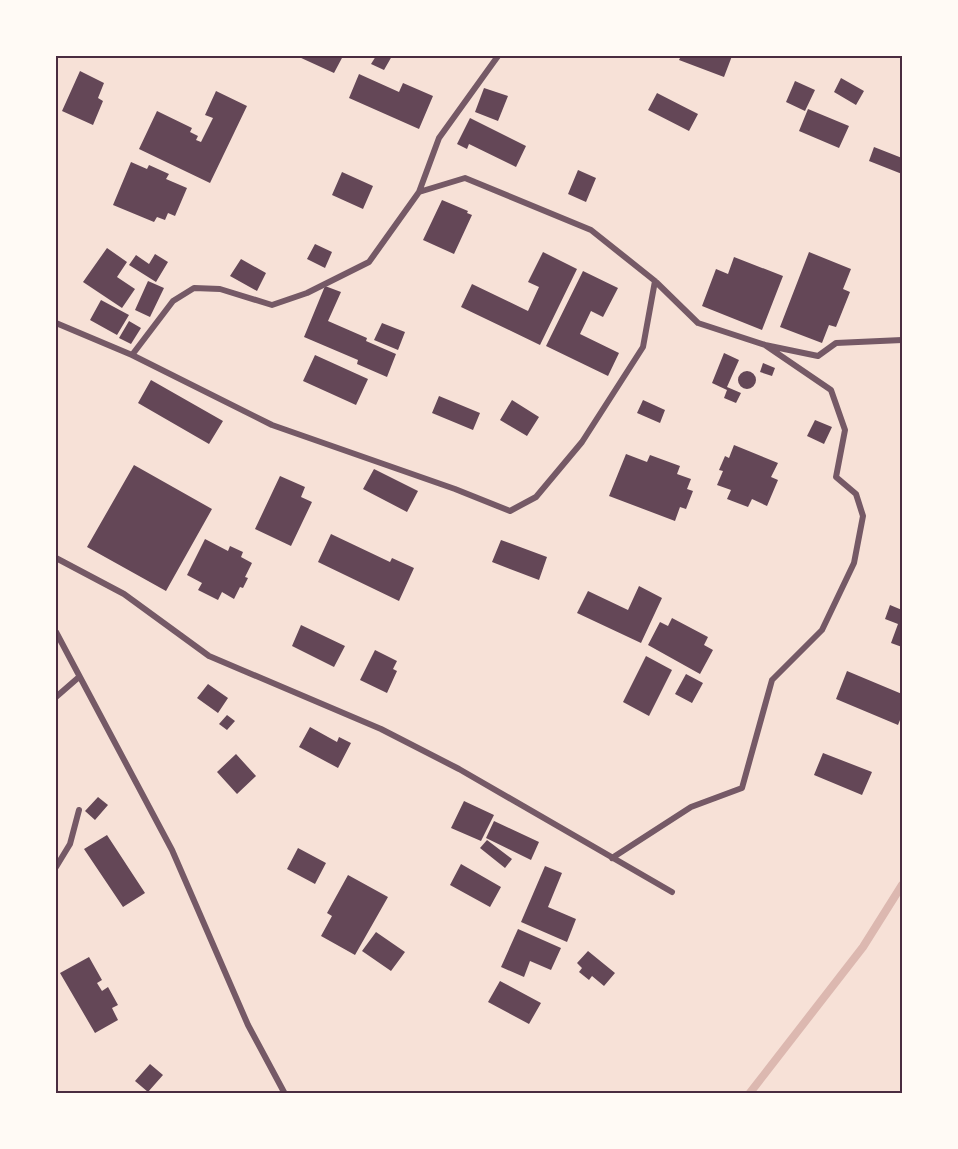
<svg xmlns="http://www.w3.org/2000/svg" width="958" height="1149" font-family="Commissioner,sans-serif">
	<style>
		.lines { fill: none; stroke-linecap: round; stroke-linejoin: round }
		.stream { stroke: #dcb8b0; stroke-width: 8 }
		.building { fill: #644757 }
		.minor { stroke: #755966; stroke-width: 6 }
		.neatline { fill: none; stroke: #4a2c40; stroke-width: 2 }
	</style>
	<rect width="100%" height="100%" fill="#f7e1d7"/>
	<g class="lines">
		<!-- stream -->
		<path class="stream" d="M749,1094L863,947L902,885"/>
	</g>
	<!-- building -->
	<path class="building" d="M299,56H343L334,73L299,57Z
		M376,56H392L384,70L371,64Z
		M681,56H732L724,77L679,60Z
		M80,71L104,83L98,98L103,101L93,125L62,111Z
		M359,74L399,92L403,83L433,96L419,129L349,98Z
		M841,78L864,91L856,105L834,92Z
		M795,81L815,90L805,111L786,102Z
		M484,88L508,96L498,121L475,112Z
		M216,91L247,106L210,183L139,149L157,111L192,128L190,132L198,136L196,140L201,142L213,118L205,115Z
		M657,93L698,114L689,131L648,110Z
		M808,109L849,126L839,148L799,131Z
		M470,118L526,146L516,167L469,144L467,149L457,144Z
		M874,147L902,158V174L869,161Z
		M131,162L147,169L149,165L169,174L166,179L187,188L175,216L168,213L165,220L157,217L154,222L113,205Z
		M578,170L596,178L586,202L568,194Z
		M342,172L373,186L363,209L332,195Z
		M442,200L468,211L467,213L472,215L454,254L423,240Z
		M315,244L332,252L325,268L307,259Z
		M107,248L127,262L117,277L135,289L122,308L83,282Z
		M543,252L577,269L540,345L461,307L472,284L528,311L539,287L528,282Z
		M809,252L851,269L843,289L850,292L836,327L829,325L822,343L780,327Z
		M155,254L168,262L156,282L129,265L136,255L149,264Z
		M734,257L783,276L762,330L702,306L716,269L728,274Z
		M241,259L266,273L257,291L230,276Z
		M583,271L618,288L603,317L591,311L580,334L619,353L608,376L546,346Z
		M148,281L164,288L150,317L135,310Z
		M325,286L341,292L328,321L367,338L366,341L396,354L387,377L357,364L358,360L304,337Z
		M101,300L129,315L117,335L90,320Z
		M129,321L141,328L131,344L119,338Z
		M382,323L405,332L398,350L374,340Z
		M724,353L739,360L727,387L741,393L736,403L724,398L727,390L712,383Z
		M315,355L368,379L356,405L303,381Z
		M763,363L775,368L772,376L760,372Z
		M738 380a9 9 0 1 1 18 0a9 9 0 1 1-18 0Z
		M151,380L223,421L209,444L138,403Z
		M439,396L480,413L473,430L432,413Z
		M512,400L539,417L527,436L500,420Z
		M643,400L665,410L660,423L637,413Z
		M815,420L832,427L824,444L807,436Z
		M734,445L778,463L771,477L778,480L767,506L752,499L748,507L727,499L731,490L717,485L723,471L719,470L725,456L729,458Z
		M626,454L647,462L650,455L680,466L677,474L691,479L687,489L693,491L686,509L680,507L675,521L609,496Z
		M134,465L212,509L166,591L87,547Z
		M374,469L418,491L407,512L363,489Z
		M280,476L305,487L301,497L312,502L291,546L255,529Z
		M331,534L390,562L392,558L414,568L399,601L318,562Z
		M205,539L228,551L230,546L243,552L241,557L252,563L245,577L248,578L243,588L240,587L234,599L222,592L218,600L198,590L202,583L187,575Z
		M501,540L547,557L539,580L492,562Z
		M639,586L662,598L641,643L577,613L588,591L628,610Z
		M890,605L902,610V647L891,643L898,624L885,619Z
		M672,618L708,637L704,645L713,650L700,674L648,645L660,622L668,626Z
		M301,625L345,646L334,667L292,646Z
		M375,650L397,661L393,669L397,671L387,693L360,680Z
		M646,656L672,670L649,716L623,702Z
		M847,671L902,694V715L898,725L836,699Z
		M686,674L703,683L692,703L675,694Z
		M208,684L228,698L218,713L197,698Z
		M227,715L235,721L227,730L219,724Z
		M310,727L337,742L339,737L351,743L338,768L299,747Z
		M823,753L872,772L862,795L814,775Z
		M236,754L256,776L237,794L217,772Z
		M98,797L108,805L95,820L85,811Z
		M464,801L494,815L481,841L451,828Z
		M494,821L539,842L531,860L486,838Z
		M107,835L145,893L123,907L84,849Z
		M487,840L512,859L505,868L480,848Z
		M298,848L326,863L315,884L287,869Z
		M461,864L501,887L490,907L450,885Z
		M545,866L562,873L548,907L576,919L567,942L521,922Z
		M348,875L388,897L355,955L321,936L332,916L327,913Z
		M518,929L561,948L551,970L530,961L524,977L501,967Z
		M376,932L405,952L391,971L362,951Z
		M588,951L615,973L604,986L592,976L589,980L579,972L582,968L577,963Z
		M89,957L102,980L97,983L102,991L108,987L118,1005L112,1008L118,1020L95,1033L60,973Z
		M500,981L541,1003L529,1024L488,1002Z
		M150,1064L163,1075L148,1092L135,1081Z"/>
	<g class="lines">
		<!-- minor -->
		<path class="minor" d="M419,192L465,178L591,230L655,281L698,323L765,345L818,356L836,343L902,340
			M56,323L132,355L272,425L455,489L510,511L536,497L582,442L643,347L655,281
			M132,355L173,301L194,288L220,289L272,305L307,293L369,262L419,192L439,138L498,56
			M56,558L124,594L209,656L381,729L459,769L672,892
			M56,632L172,850L248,1025L285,1094
			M56,697L79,677
			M612,858L691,807L742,788L772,680L822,630L854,563L863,516L856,494L836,477L845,430L831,390L765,345
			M56,867L70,844L79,810"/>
	</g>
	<!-- border -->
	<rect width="958" height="1149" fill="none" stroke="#fffaf5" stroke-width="114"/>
	<rect x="57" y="57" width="844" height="1035" class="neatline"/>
</svg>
